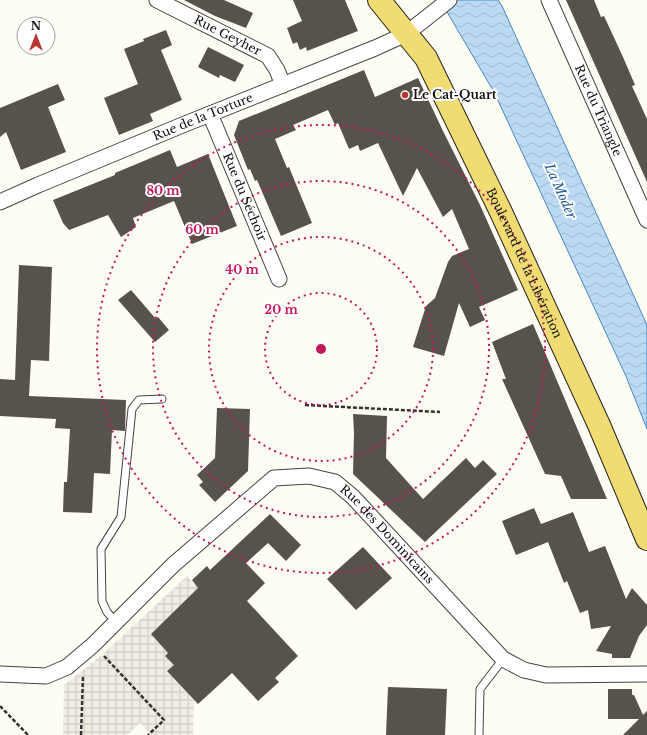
<svg xmlns="http://www.w3.org/2000/svg" width="647" height="735" font-family="'Libre Baskerville',serif">
	<style>
		.plaza { fill: url(#plaza-grid) }
		.water { fill: url(#water-waves); stroke: #4688c6 }
		.building { fill: #58524d }
		.lines { fill: none; stroke-linecap: round; stroke-linejoin: round }
		.service-casing { stroke: #434343; stroke-width: 9 }
		.minor-casing { stroke: #434343; stroke-width: 17 }
		.primary-casing { stroke: #212121; stroke-width: 24 }
		.path { stroke: #323232; stroke-width: 2.5; stroke-dasharray: 4 2; stroke-linecap: butt }
		.service { stroke: #fff; stroke-width: 7 }
		.minor { stroke: #fff; stroke-width: 15 }
		.primary { stroke: #f0dc72; stroke-width: 22 }
		.ring { fill: none; stroke: #c2185b; stroke-width: 2; stroke-dasharray: 2 4 }
		.poi-dot { fill: #b9352f; stroke: #fff; stroke-width: 1.5 }
		.labels { text-anchor: middle; stroke-width: 4; stroke-linejoin: round; paint-order: stroke }
		.street-label { font-size: 12px; fill: #101010; stroke: #fff }
		.poi-label { font-size: 12px; font-weight: bold; fill: #101010; stroke: #fff; text-anchor: start }
		.water-label { font-size: 13px; font-style: italic; fill: #1f5a9b; stroke: #fff }
		.centre { fill: #c2185b; stroke: #fff; stroke-width: 2 }
		.ring-label { font-size: 12px; text-anchor: middle; font-weight: bold; fill: #c2185b; stroke: #fff; stroke-width: 4; stroke-linejoin: round; paint-order: stroke }
	</style>
	<defs>
		<pattern id="plaza-grid" width="8" height="8" patternUnits="userSpaceOnUse"><rect width="8" height="8" fill="#efede2"/><path d="M0 4h8M4 0v8" fill="none" stroke="#cccac1"/></pattern>
		<pattern id="water-waves" width="16" height="10" patternUnits="userSpaceOnUse"><rect width="16" height="10" fill="#bbd9f3"/><path d="M0 5q4-4 8 0t8 0" fill="none" stroke="#a0b9cf"/></pattern>
	</defs>
	<rect width="100%" height="100%" fill="#fefdf4"/>
	<!-- plaza -->
	<path class="plaza" d="M187,576L198,588L151,634L164,648L170,651L165,656L174,665L167,671L194,700L193,735H152L140,723L127,735H63L64,685L102,655Z"/>
	<!-- water -->
	<path class="water" d="M440,0H498L502,6L647,325V429L625,374L494,92Z"/>
	<!-- building -->
	<path class="building" d="M184,0H224L253,13L246,28L215,16Z
		M293,0H345L358,31L307,51L306,47L300,50L297,42L293,44L287,28L302,21Z
		M566,0H594L601,17L604,16L623,57L635,85L632,86L647,119V182Z
		M166,30L172,45L161,50L182,100L150,114L153,121L119,135L104,98L138,84L124,49L144,41L143,39Z
		M208,47L244,65L235,82L220,75L219,78L198,67Z
		M364,70L375,97L418,78L443,131L480,205L518,290L479,307L485,320L470,327L459,303L444,356L413,347L426,306L435,298L448,262L452,256L469,249L452,209L443,217L417,168L403,196L378,143L360,151L358,145L349,149L338,123L335,125L328,110L293,125L296,130L275,139L287,168L289,167L312,223L281,236L257,180L255,181L250,169L248,170L234,135L239,121Z
		M58,84L65,100L48,107L66,152L21,170L6,132L0,137V108Z
		M170,150L177,167L208,154L237,226L192,244L174,201L133,218L136,227L121,237L108,215L69,230L63,223L53,200L115,175V173Z
		M19,265L52,267L49,361L31,360L29,396L126,400L125,431L112,430L110,474L94,473L92,513L63,512L64,482H67L70,429L55,428L56,419L0,416V379L15,380Z
		M131,290L156,319L158,317L169,330L155,342L118,300Z
		M533,324L566,402L607,499H571L561,476L545,474L502,379H506L492,342Z
		M217,408L250,409L248,471L215,502L199,485L203,482L197,475L215,458Z
		M353,414L387,416L386,458L423,499L466,458L475,468L483,460L497,474L425,542L353,474L354,432Z
		M534,508L541,524L573,512L589,552L605,546L626,599L632,588L647,605V625L639,636L630,658H612V654L596,651L611,626L591,629L588,610L580,613L567,581L564,583L548,542L516,555L502,521Z
		M270,514L301,545L286,561L268,543L246,563L265,583L247,601L298,656L275,678L279,682L258,701L232,673L198,704L167,671L174,665L165,656L168,653L151,634L198,588L192,580L207,566L210,570Z
		M363,547L392,578L356,610L327,579Z
		M388,687L447,689L445,735H386Z
		M608,689H632V695H634L643,715L647,711V735H623L639,719H608Z"/>
	<g class="lines">
		<defs>
			<path id="service" d="M116,622L107,612L102,601L101,549L121,517L132,409L139,400L162,399
				M479,735L480,689L503,659"/>
			<g id="minor">
				<path id="s1" d="M157,0L268,56L277,70L283,85"/>
				<path id="s2" d="M549,0L647,220"/>
				<path id="s3" d="M210,114L279,279"/>
				<path id="s4" d="M0,202L38,185L185,124L375,48L406,34L449,0"/>
				<path id="s5" d="M0,674L46,676L67,667L93,645L173,565L274,478L309,476L335,482L353,497L503,659L524,670L546,675L647,674"/>
			</g>
			<g id="primary">
				<path id="s6" d="M379,0L426,58L500,210L599,425L647,539"/>
			</g>
		</defs>
		<!-- service casing -->
		<use href="#service" class="service-casing"/>
		<!-- minor casing -->
		<use href="#minor" class="minor-casing"/>
		<!-- primary casing -->
		<use href="#primary" class="primary-casing"/>
		<!-- path -->
		<path class="path" d="M305,405L440,412
			M104,656L164,720L148,735
			M0,706L28,735
			M81,735L83,676"/>
		<!-- service -->
		<use href="#service" class="service"/>
		<!-- minor -->
		<use href="#minor" class="minor"/>
		<!-- primary -->
		<use href="#primary" class="primary"/>
	</g>
	<!-- distance rings -->
	<g class="ring">
		<circle cx="321" cy="349" r="56"/>
		<circle cx="321" cy="349" r="112"/>
		<circle cx="321" cy="349" r="168"/>
		<circle cx="321" cy="349" r="224"/>
	</g>
	<!-- markers -->
	<circle class="poi-dot" cx="405" cy="95" r="4"/>
	<g class="labels">
		<!-- street labels -->
		<g class="street-label">
			<text dy="4" stroke="none"><textPath href="#s1" startOffset="79">Rue Geyher</textPath></text>
			<text dy="4" stroke="none"><textPath href="#s2" startOffset="121">Rue du Triangle</textPath></text>
			<text dy="4" stroke="none"><textPath href="#s4" startOffset="220">Rue de la Torture</textPath></text>
			<text dy="4" stroke="none"><textPath href="#s3" startOffset="90">Rue du Séchoir</textPath></text>
			<text dy="4" stroke="none"><textPath href="#s6" startOffset="302">Boulevard de la Libération</textPath></text>
			<text dy="4" stroke="none"><textPath href="#s5" startOffset="485">Rue des Dominicains</textPath></text>
		</g>
		<!-- poi labels -->
		<g class="poi-label">
			<text x="413" y="99">Le Cat-Quart</text>
		</g>
		<!-- water labels -->
		<g class="water-label">
			<text transform="translate(561 191) rotate(66)" y="5">La Moder</text>
		</g>
	</g>
	<circle cx="321" cy="349" r="6" class="centre"/>
	<g class="ring-label">
		<text x="163" y="195">80 m</text>
		<text x="202" y="234">60 m</text>
		<text x="242" y="274">40 m</text>
		<text x="281" y="314">20 m</text>
	</g>
	<!-- north arrow -->
	<g transform="translate(36 36)"><circle r="19" fill="#ffffff" stroke="#9f9f9f"/>
	<path d="M0-3L7 15L0 10L-7 15Z" fill="#b9352f"/>
	<text y="-6" font-size="11" font-weight="bold" text-anchor="middle" fill="#101010">N</text>
	</g>
</svg>
